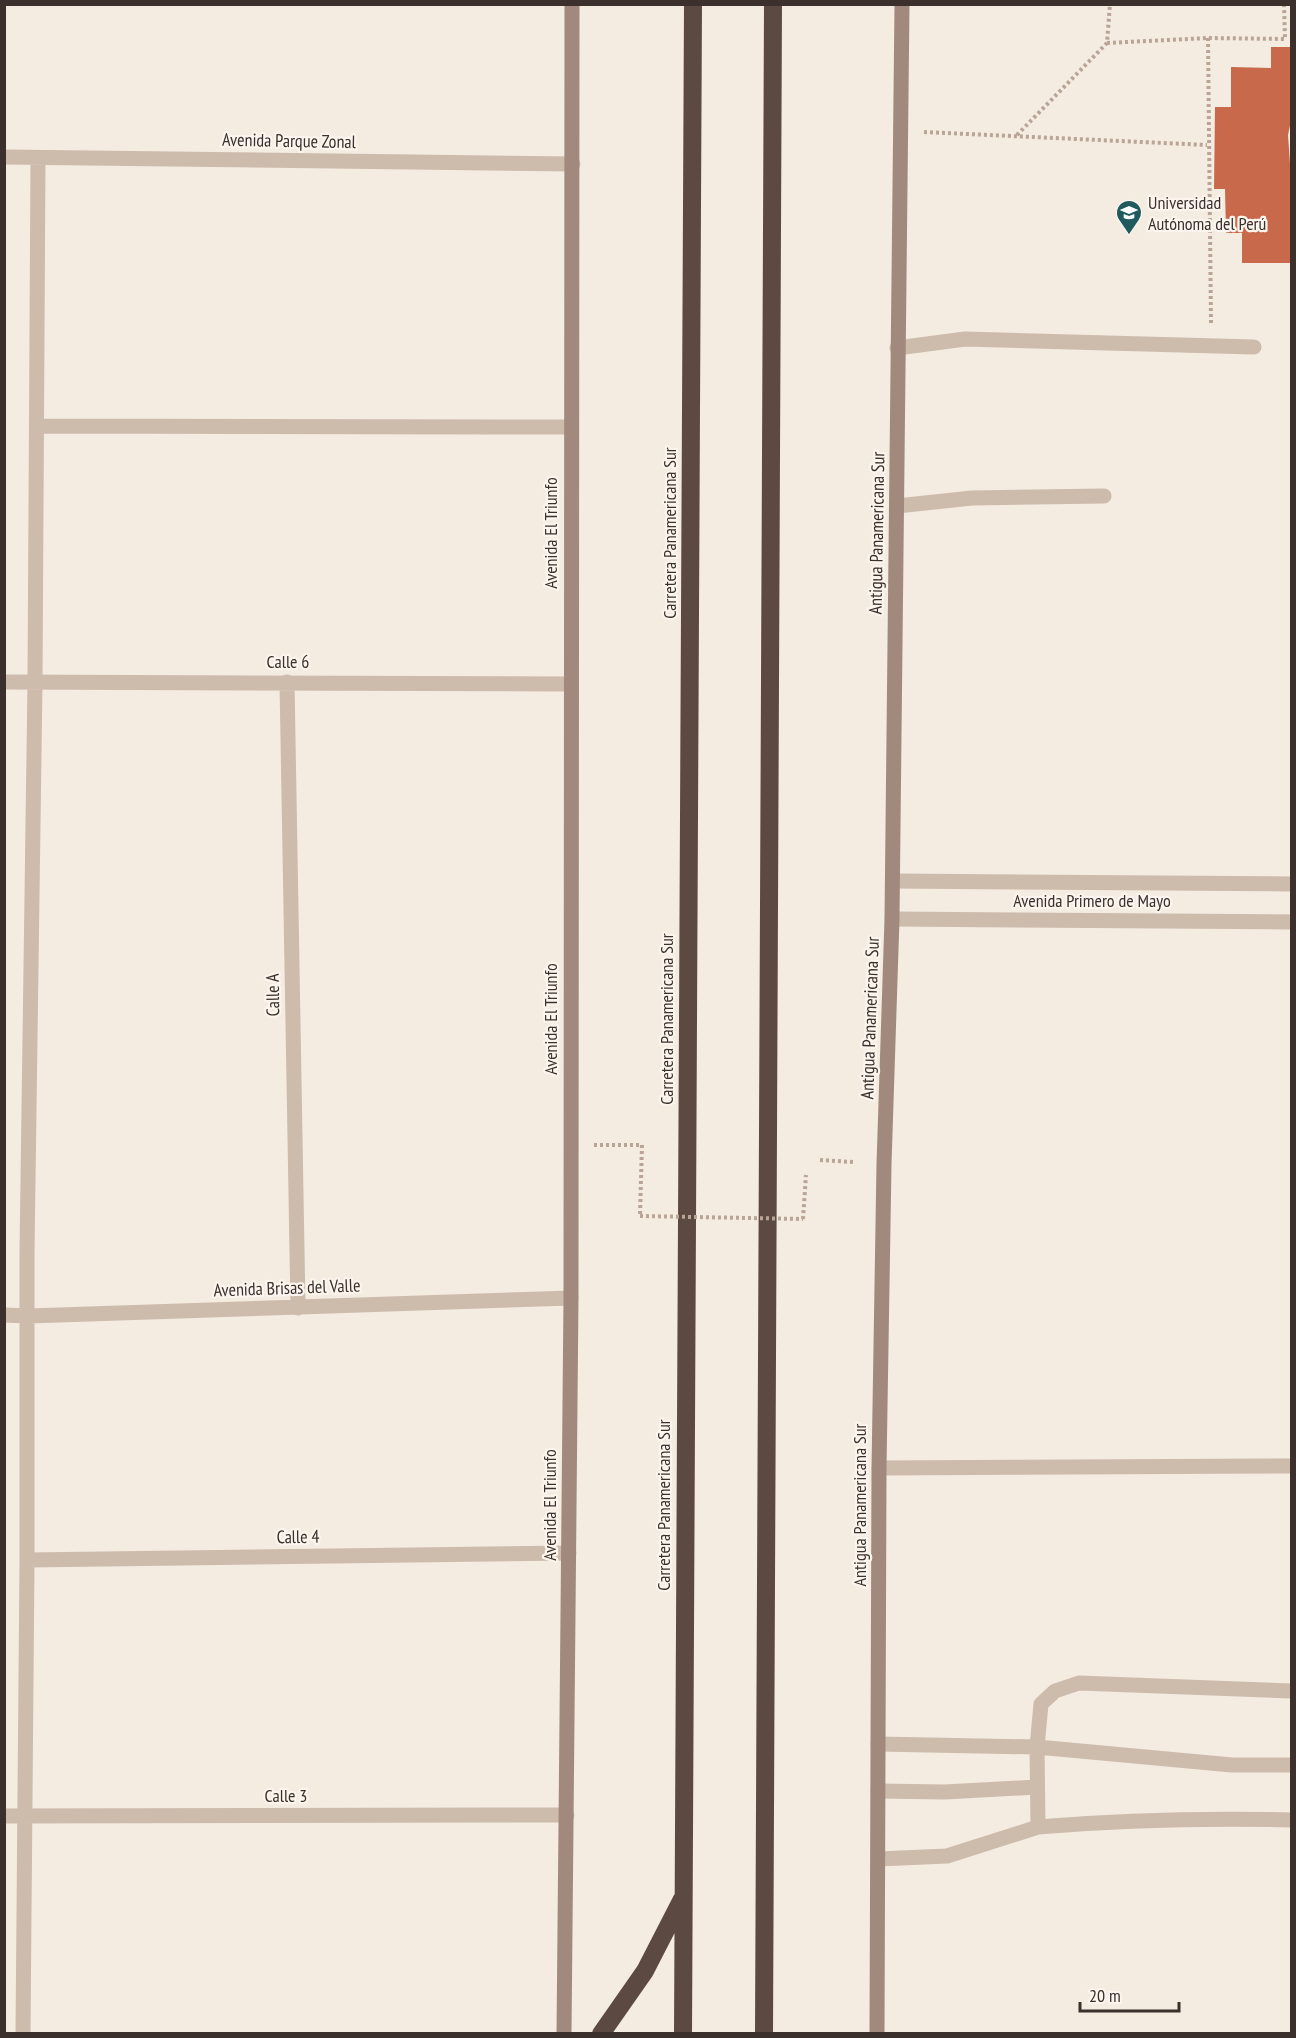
<svg xmlns="http://www.w3.org/2000/svg" width="1296" height="2038" font-family="'PT Sans Narrow',sans-serif">
	<style>
		.building { fill: #c8694b }
		.lines { fill: none; stroke-linecap: round; stroke-linejoin: round }
		.path { stroke: #b9a596; stroke-width: 4; stroke-dasharray: 3 3; stroke-linecap: butt }
		.service { stroke: #cdbbac; stroke-width: 15 }
		.minor { stroke: #cdbbac; stroke-width: 15 }
		.tertiary { stroke: #cdbbac; stroke-width: 15 }
		.secondary { stroke: #a18a7d; stroke-width: 15 }
		.motorway { stroke: #5c4a42; stroke-width: 18 }
		.path-bridge { stroke: #b9a596; stroke-width: 4; stroke-dasharray: 3 3; stroke-linecap: butt }
		.labels { text-anchor: middle; stroke-width: 4.5; stroke-linejoin: round; paint-order: stroke }
		.street-label { font-size: 18px; fill: #3b302b; stroke: #fbf5ee }
		.poi-label { font-size: 18px; fill: #3b302b; stroke: #fbf5ee; text-anchor: start }
	</style>
	<rect width="100%" height="100%" fill="#f4ebe1"/>
	<!-- building -->
	<path class="building" d="M1271,47H1292V116L1288,135L1292,192V263H1242V233H1226L1225,189H1214L1215,107H1231V67L1271,68Z"/>
	<g class="lines">
		<!-- path -->
		<path class="path" d="M1208,38L1211,323
			M1107,43L1208,38L1285,39L1284,4
			M924,132L1207,145
			M1017,135L1107,43L1110,4
			M594,1145H642L640,1216
			M820,1160L853,1162
			M803,1219L806,1175"/>
		<!-- service -->
		<path class="service" d="M897,348L965,339L1254,347
			M897,506L972,498L1104,496
			M878,1744L1037,1747L1232,1765H1292
			M878,1791L945,1792L1037,1787
			M1038,1827C1122,1820 1207,1818 1292,1820
			M878,1859L947,1856L1038,1827L1037,1747L1041,1704L1055,1691L1079,1683L1292,1691"/>
		<!-- minor -->
		<path class="minor" d="M4,157L573,164
			M37,426L571,427
			M4,682L571,684
			M287,682L298,1308
			M4,1315L28,1316L571,1298
			M879,1468L1292,1466
			M27,1560L569,1553
			M4,1816L567,1815
			M23,2034L27,1560V1252L35,682L38,158"/>
		<!-- tertiary -->
		<path class="tertiary" d="M893,881L1292,884
			M892,919L1292,922"/>
		<!-- secondary -->
		<path class="secondary" d="M564,2034L571,1298L572,4
			M877,2034L879,1468L884,1164L892,919L902,4"/>
		<!-- motorway -->
		<path class="motorway" d="M601,2034L645,1971L682,1899
			M683,2034L693,4
			M764,2034L773,4"/>
		<!-- path-bridge -->
		<path class="path-bridge" d="M640,1216L803,1219"/>
	</g>
	<!-- icons -->
	<defs>
		<symbol id="university-pin" viewBox="-11 -11 22 30"><path d="M0 17L-7.5 6A9.5 9.5 0 1 1 7.5 6Z" fill="#1f5a5e" stroke="#fbf5ee"/><path d="M0-5L7-2L0 1L-7-2ZM-4 1L0 2.5L4 1V4Q0 6-4 4Z" fill="#fff"/></symbol>
	</defs>
	<g fill-rule="evenodd">
		<use href="#university-pin" x="1114" y="198" width="30" height="40"/>
	</g>
	<g class="labels">
		<!-- street labels -->
		<g class="street-label">
			<text transform="translate(289 141) rotate(1)" y="6">Avenida Parque Zonal</text>
			<text transform="translate(551 533) rotate(-90)" y="6">Avenida El Triunfo</text>
			<text transform="translate(670 533) rotate(-90)" y="6">Carretera Panamericana Sur</text>
			<text transform="translate(877 533) rotate(-89)" y="6">Antigua Panamericana Sur</text>
			<text x="288" y="668">Calle 6</text>
			<text x="1092" y="907">Avenida Primero de Mayo</text>
			<text transform="translate(273 995) rotate(-91)" y="6">Calle A</text>
			<text transform="translate(870 1018) rotate(-88)" y="6">Antigua Panamericana Sur</text>
			<text transform="translate(551 1019) rotate(-90)" y="6">Avenida El Triunfo</text>
			<text transform="translate(667 1019) rotate(-90)" y="6">Carretera Panamericana Sur</text>
			<text transform="translate(287 1288) rotate(-2)" y="6">Avenida Brisas del Valle</text>
			<text transform="translate(550 1505) rotate(-90)" y="6">Avenida El Triunfo</text>
			<text transform="translate(664 1505) rotate(-90)" y="6">Carretera Panamericana Sur</text>
			<text transform="translate(860 1505) rotate(-90)" y="6">Antigua Panamericana Sur</text>
			<text transform="translate(298 1537) rotate(-1)" y="6">Calle 4</text>
			<text x="286" y="1802">Calle 3</text>
		</g>
		<!-- poi labels -->
		<g class="poi-label">
			<text x="1148" y="209">Universidad<tspan x="1148" dy="21">Autónoma del Perú</tspan></text>
		</g>
	</g>
	<!-- border -->
	<rect width="1296" height="2038" fill="none" stroke="#3b302b" stroke-width="12"/>
	<!-- scale -->
	<path d="M1080 2002v9h99v-9" fill="none" stroke="#3b302b" stroke-width="3"/>
	<text x="1089" y="2002" font-size="18" fill="#3b302b" stroke="#fbf5ee" stroke-width="4.5" paint-order="stroke">20 m</text>
</svg>
